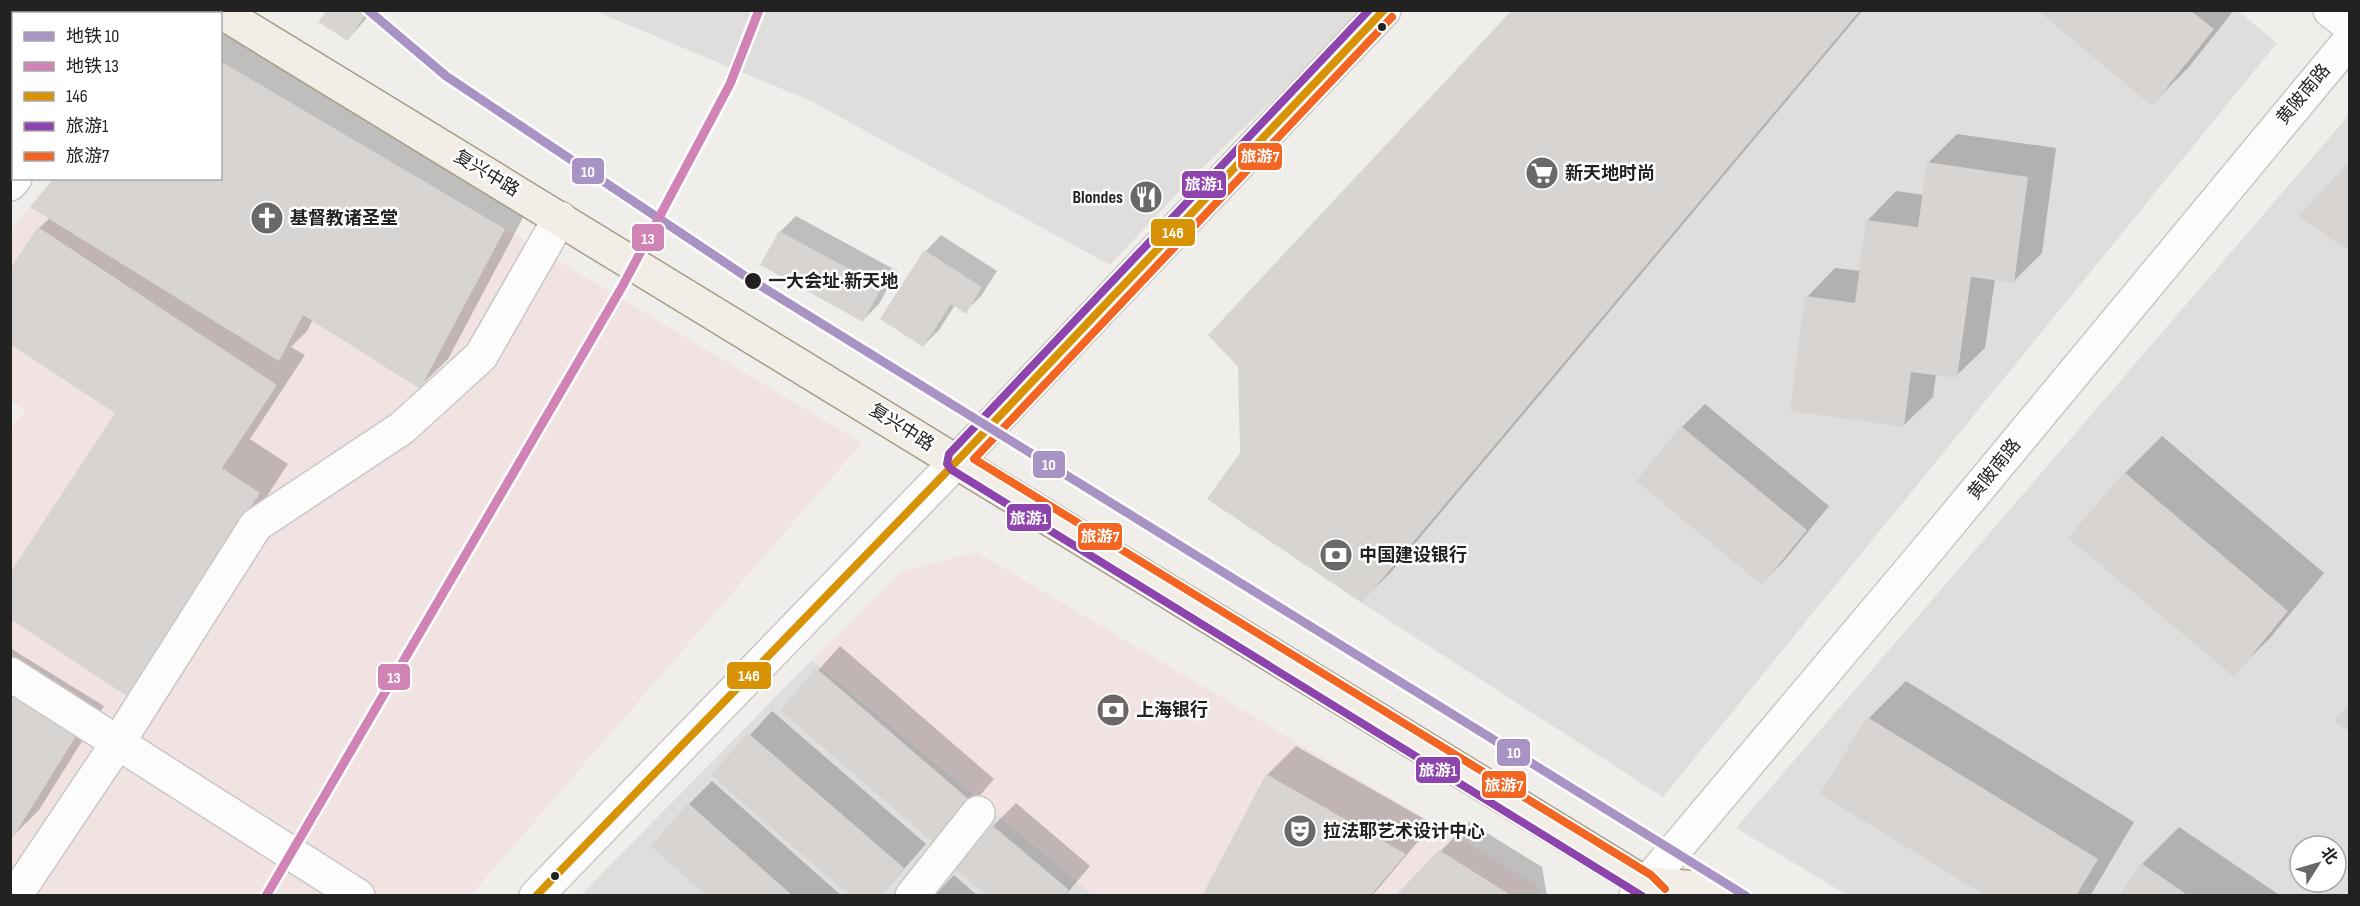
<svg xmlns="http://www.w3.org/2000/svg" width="2360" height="906" font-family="'Sofia Sans Condensed','Noto Sans SC',sans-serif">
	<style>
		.residential { fill: #dfdedc; fill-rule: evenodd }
		.commercial { fill: #f1e3e1 }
		.shadow { fill: #0003 }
		.building { fill: #d7d4d2 }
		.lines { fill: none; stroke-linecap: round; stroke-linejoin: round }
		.minor-casing { stroke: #c9c8c7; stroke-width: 36 }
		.major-casing { stroke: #a79c86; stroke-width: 36 }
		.minor { stroke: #fdfcfc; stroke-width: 33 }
		.major { stroke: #f3ede7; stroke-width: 33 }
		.bus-1-casing { stroke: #fff; stroke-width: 12 }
		.bus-2-casing { stroke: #fff; stroke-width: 12 }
		.bus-3-casing { stroke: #fff; stroke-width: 12 }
		.bus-1 { stroke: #d79205; stroke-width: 8 }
		.bus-2 { stroke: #8e44ad; stroke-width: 8 }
		.bus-3 { stroke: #f26522; stroke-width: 8 }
		.metro-1-casing { stroke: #fff; stroke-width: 14 }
		.metro-2-casing { stroke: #fff; stroke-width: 14 }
		.metro-1 { stroke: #a993c5; stroke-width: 9 }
		.metro-2 { stroke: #d084b5; stroke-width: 9 }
		.bus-dot { fill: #222; stroke: #fff; stroke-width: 2 }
		.labels { text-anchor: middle; stroke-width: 5; stroke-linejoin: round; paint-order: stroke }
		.street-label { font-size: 18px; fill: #222; stroke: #fff }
		.poi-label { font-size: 18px; font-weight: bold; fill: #222; stroke: #fff; text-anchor: start }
		.stop-label { font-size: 18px; font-weight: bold; fill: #222; stroke: #fff; text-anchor: start }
		.line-badge { stroke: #fff; stroke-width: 2 }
		.badge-label { font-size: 16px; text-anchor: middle; font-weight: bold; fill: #fff }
	</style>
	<rect width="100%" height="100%" fill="#f0eeeb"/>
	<!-- residential -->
	<path class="residential" d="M595,11H1360L1287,86L1189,181L1110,265L811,101Z
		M1860,11H2238L2277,43L1663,797L1362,603Z
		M2349,115V895H1847L1736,828ZM2300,846H2336V882H2300Z
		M812,660L1093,895L580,896Z"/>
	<!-- commercial -->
	<path class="commercial" d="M30,207L278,361L303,315L419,389L505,229L862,443L471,895L11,896L10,429L26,411L11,401L10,230Z
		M977,552L1537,885L1538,895H1093L812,660L902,571Z"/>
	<!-- shadow -->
	<path class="shadow" d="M10,10H120V14H14V132L10,136Z
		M325,10H374L348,39Z
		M1514,10H1863L1391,572L1362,601L1241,454Z
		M2039,10H2234L2189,67L2152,104Z
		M220,15L533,199L448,359L419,387L313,319L307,331L291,347L305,355L250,439L288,464L156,665L127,694L117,413L39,228L50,218L220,178Z
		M1957,134L2056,148L2042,253L2013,282L1995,279L1985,348L1956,376L1936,374L1933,397L1904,425L1807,297L1835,268L1860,271L1868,220L1896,191L1924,195L1928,163Z
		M796,216L897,271L879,304L863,320L780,232Z
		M941,235L997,271L981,296L965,312L955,305L939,330L923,346L926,251Z
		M1705,404L1829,506L1785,560L1762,583L1638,481L1682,427Z
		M2162,436L2324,573L2270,638L2233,675L2125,473Z
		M840,646L994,779L959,820L782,710Z
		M10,648L104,706L39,810L10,839Z
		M1906,681L2134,822L2090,896H1988L1869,718Z
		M772,711L926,844L880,896L713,775Z
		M1296,746L1433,824L1372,896H1204L1267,775Z
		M712,781L842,896H709L689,804Z
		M1016,803L1090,866L1065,896H989L993,826Z
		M1469,822L1542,867L1547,896H1397Z
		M2179,827L2281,896H2121L2142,864Z
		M954,875L978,896H934Z"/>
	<!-- building -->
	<path class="building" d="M10,10H78V14H14V130L10,134Z
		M323,10H368L348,41L318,22L325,13Z
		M1512,10H1860L1362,603L1207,499L1240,453L1238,367L1208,335Z
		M2037,10H2190L2214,29L2152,106Z
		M220,61L505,229L420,389L303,315L279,361L30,207L54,178H220Z
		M2350,161V252L2298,216Z
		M1927,162L2028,177L2014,283L1971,277L1957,378L1911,372L1904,427L1790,411L1805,296L1855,303L1866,220L1918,227Z
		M38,227L277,385L222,468L260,493L127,696L10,619V573L115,413L10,344V269Z
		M779,231L882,287L863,322L760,265Z
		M924,250L982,287L966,314L951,304L923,347L880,319Z
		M1681,426L1807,530L1762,585L1636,481Z
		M2124,472L2288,611L2234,677L2068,538Z
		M816,668L973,803L936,845L780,710Z
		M10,694L76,736L10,842Z
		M2350,702V733L2334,721Z
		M1867,717L2098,859L2076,896H1986L1820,794Z
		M748,733L904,868L880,896H850L711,775Z
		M1266,774L1406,854L1370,896H1202Z
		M688,803L793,896H706L651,846Z
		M992,825L1069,890L1064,896H987L955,869Z
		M1439,850L1512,896H1395Z
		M2141,863L2189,896H2119Z"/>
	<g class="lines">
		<defs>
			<path id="minor" d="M2330,10L2350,26
				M159,14L162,10
				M10,184L15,178
				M10,674L358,896
				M15,896L119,741L256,525L402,428L481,356L560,218
				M536,896L957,461L1384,10
				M912,896L978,813
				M1636,896L1924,554L2350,40"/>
			<path id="major" d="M218,10L1646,884L1657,896
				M1646,884L1711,889L1724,896"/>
		</defs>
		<!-- minor casing -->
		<use href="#minor" class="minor-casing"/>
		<!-- major casing -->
		<use href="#major" class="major-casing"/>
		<!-- minor -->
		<use href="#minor" class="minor"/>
		<!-- major -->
		<use href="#major" class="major"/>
		<defs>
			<path id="bus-1" d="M536,896L957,461L1384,10"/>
			<path id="bus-2" d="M1369,10L949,454L947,464L952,470L1642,896"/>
			<path id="bus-3" d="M1392,17L974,459L1651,875L1665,889"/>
		</defs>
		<!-- bus-1 casing -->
		<use href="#bus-1" class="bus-1-casing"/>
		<!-- bus-2 casing -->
		<use href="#bus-2" class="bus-2-casing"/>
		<!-- bus-3 casing -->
		<use href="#bus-3" class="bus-3-casing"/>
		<!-- bus-1 -->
		<use href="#bus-1" class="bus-1"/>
		<!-- bus-2 -->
		<use href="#bus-2" class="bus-2"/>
		<!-- bus-3 -->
		<use href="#bus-3" class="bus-3"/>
		<defs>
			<path id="metro-1" d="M368,10L446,76L748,278L1746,896"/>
			<path id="metro-2" d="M266,896L622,287L730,84L759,10"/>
		</defs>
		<!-- metro-1 casing -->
		<use href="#metro-1" class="metro-1-casing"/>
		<!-- metro-2 casing -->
		<use href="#metro-2" class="metro-2-casing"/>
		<!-- metro-1 -->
		<use href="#metro-1" class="metro-1"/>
		<!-- metro-2 -->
		<use href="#metro-2" class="metro-2"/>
	</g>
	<!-- icons -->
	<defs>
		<symbol id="supermarket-disc" viewBox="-11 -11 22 22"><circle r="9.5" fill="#6a6968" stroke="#fff"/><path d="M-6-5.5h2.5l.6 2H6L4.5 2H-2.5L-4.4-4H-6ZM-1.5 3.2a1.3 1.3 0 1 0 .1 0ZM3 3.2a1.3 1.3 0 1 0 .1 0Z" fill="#fff"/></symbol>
		<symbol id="restaurant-disc" viewBox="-11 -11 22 22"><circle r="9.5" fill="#6a6968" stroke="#fff"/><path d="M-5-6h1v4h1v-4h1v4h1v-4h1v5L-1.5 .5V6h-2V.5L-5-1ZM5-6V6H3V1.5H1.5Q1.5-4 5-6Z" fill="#fff"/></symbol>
		<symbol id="church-disc" viewBox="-11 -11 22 22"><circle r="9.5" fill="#6a6968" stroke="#fff"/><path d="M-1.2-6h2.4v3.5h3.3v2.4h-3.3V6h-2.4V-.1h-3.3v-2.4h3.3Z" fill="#fff"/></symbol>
		<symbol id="bank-disc" viewBox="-11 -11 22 22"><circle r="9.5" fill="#6a6968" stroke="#fff"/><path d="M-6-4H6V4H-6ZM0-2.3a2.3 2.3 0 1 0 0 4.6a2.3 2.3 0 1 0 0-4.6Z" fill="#fff"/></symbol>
		<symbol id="theatre-disc" viewBox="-11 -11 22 22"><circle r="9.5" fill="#6a6968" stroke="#fff"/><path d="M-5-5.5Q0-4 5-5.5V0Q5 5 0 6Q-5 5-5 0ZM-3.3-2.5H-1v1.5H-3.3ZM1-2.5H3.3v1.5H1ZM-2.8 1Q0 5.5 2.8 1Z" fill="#fff"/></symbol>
	</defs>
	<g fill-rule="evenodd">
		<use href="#supermarket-disc" x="1523" y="154" width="38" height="38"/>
		<use href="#restaurant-disc" x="1127" y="178" width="38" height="38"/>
		<use href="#church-disc" x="248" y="199" width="38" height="38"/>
		<use href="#bank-disc" x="1317" y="536" width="38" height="38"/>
		<use href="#bank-disc" x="1094" y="691" width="38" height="38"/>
		<use href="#theatre-disc" x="1281" y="812" width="38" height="38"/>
	</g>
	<!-- markers -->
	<g class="bus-dot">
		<circle cx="1382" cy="27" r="5"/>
		<circle cx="753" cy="281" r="9"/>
		<circle cx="555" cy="876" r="5"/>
	</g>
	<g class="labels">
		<!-- street labels -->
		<g class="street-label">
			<text transform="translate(2303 94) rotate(-50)" y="6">黄陂南路</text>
			<text transform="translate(487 173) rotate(31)" y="6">复兴中路</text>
			<text transform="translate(902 427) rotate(32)" y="6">复兴中路</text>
			<text transform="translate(1994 469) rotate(-51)" y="6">黄陂南路</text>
		</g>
		<!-- poi labels -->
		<g class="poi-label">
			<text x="1565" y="179">新天地时尚</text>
			<text x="1123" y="203" text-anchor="end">Blondes</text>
			<text x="290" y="224">基督教诸圣堂</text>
			<text x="1359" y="561">中国建设银行</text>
			<text x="1136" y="716">上海银行</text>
			<text x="1323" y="837">拉法耶艺术设计中心</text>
		</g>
		<!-- stop labels -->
		<g class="stop-label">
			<text x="768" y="287">一大会址·新天地</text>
		</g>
	</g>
	<g class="line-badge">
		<rect x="1237" y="142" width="46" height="29" rx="6" fill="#f26522"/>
		<rect x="571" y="157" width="34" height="28" rx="6" fill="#a993c5"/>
		<rect x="1181" y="170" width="46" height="29" rx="6" fill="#8e44ad"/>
		<rect x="1150" y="218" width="46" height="29" rx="6" fill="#d79205"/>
		<rect x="631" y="223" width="34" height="29" rx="6" fill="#d084b5"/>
		<rect x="1032" y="450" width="34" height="29" rx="6" fill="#a993c5"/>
		<rect x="1006" y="503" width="46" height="29" rx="6" fill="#8e44ad"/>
		<rect x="1077" y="522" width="46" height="29" rx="6" fill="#f26522"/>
		<rect x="726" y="661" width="46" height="29" rx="6" fill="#d79205"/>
		<rect x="377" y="663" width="34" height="28" rx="6" fill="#d084b5"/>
		<rect x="1496" y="738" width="35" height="29" rx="6" fill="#a993c5"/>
		<rect x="1415" y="756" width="46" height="28" rx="6" fill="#8e44ad"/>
		<rect x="1481" y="770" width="46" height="29" rx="6" fill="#f26522"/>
	</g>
	<g class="badge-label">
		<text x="1260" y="162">旅游7</text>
		<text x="588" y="177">10</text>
		<text x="1204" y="190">旅游1</text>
		<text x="1173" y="238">146</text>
		<text x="648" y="244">13</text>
		<text x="1049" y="470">10</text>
		<text x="1029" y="524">旅游1</text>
		<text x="1100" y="542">旅游7</text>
		<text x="749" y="681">146</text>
		<text x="394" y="683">13</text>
		<text x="1514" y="758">10</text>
		<text x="1438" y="776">旅游1</text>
		<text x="1504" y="791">旅游7</text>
	</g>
	<!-- border -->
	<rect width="2360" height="906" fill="none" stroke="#222222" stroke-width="24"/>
	<!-- legend -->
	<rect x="12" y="12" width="210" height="168" fill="#ffffff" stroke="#a7a7a7" stroke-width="1.5"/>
	<rect x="24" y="32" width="30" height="9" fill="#a993c5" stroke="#a7a7a7" stroke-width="1.5"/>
	<text x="66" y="42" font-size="18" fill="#222222">地铁 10</text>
	<rect x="24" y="62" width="30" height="9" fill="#d084b5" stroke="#a7a7a7" stroke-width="1.5"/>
	<text x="66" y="72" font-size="18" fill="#222222">地铁 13</text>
	<rect x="24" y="92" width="30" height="9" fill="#d79205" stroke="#a7a7a7" stroke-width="1.5"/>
	<text x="66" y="102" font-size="18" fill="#222222">146</text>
	<rect x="24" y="122" width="30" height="9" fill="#8e44ad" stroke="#a7a7a7" stroke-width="1.5"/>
	<text x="66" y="132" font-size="18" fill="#222222">旅游1</text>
	<rect x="24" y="152" width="30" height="9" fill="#f26522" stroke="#a7a7a7" stroke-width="1.5"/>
	<text x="66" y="162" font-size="18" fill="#222222">旅游7</text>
	<!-- north arrow -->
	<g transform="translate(2318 864) rotate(53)"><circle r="28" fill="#ffffff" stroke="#a7a7a7" stroke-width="1.5"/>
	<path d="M0-4.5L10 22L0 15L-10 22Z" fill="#6a6968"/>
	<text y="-9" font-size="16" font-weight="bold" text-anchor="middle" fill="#222222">北</text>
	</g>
</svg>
